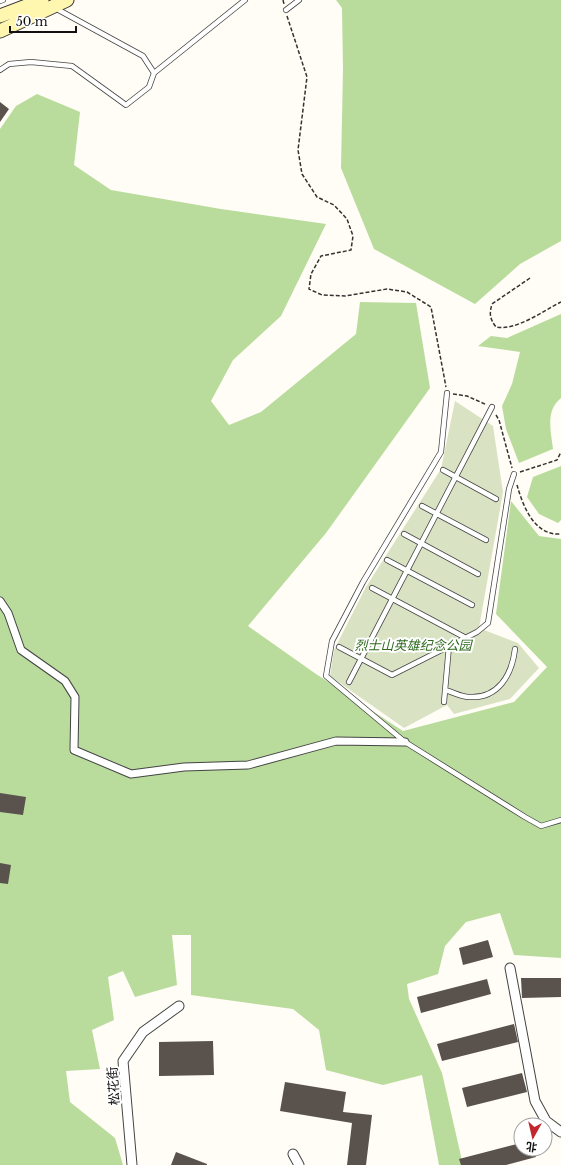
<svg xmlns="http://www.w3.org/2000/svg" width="561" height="1165" font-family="'Libre Baskerville','Noto Sans SC',serif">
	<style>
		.forest { fill: #b9dc9c }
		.cemetery { fill: #d9e3c4 }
		.building { fill: #5a524d }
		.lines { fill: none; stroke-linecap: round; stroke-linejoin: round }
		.service-casing { stroke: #444; stroke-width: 6 }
		.pedestrian-casing { stroke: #444; stroke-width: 9 }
		.minor-casing { stroke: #444; stroke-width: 11 }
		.secondary-casing { stroke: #333; stroke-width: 15 }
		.path { stroke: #333; stroke-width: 1.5; stroke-dasharray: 4 2; stroke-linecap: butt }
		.service { stroke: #fff; stroke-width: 4.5 }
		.pedestrian { stroke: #fff; stroke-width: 7 }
		.minor { stroke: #fff; stroke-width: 9 }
		.secondary { stroke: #fff6b0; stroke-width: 13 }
		.labels { text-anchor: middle; stroke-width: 4; stroke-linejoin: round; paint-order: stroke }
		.park-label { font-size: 13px; font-style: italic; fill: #2f6b1f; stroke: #fff }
		.street-label { font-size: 13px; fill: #111; stroke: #fff }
	</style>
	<rect width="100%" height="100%" fill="#fffdf5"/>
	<!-- forest -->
	<path class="forest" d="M336,0H561V241L520,264L475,304L374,249L341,168L343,69L342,8Z
		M37,94L80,112L74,165L111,190L221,209L326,224L281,316L233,360L211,401L229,425L261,412L356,334L360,302L416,303L430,388L326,533L248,626L316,674L403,731L514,702L547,667L496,614L511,501L539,536L561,539V958L514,955L500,913L466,922L445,946L438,974L407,984L409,999L442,1073L463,1165H439L422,1075L383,1085L326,1070L319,1030L293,1009L191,995V935H172L177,985L135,997L123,971L108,977L114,1020L92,1030L100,1069L66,1071L70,1102L115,1138L123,1165H0V129L16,106Z
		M561,314V398C545,411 551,431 553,449L519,463L506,429L502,406L512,384L520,352L478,346L491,336L507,338Z
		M561,466V520L558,523L539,514L527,497L533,477Z"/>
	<!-- cemetery -->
	<path class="cemetery" d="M455,401L493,426L503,492L479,628L518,643L539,668L510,699L454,714L447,705L404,728L330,676L334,650L366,587L441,469Z"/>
	<!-- building -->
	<path class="building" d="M0,102L9,109L0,122Z
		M0,793L26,797L23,815L0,812Z
		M0,863L11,865L8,884L0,883Z
		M488,940L493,957L463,965L459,948Z
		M521,978H561V997L522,998Z
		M487,979L491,994L421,1013L417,997Z
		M514,1024L518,1042L442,1061L437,1044Z
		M213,1041L214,1075L159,1076V1042Z
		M522,1073L527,1092L467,1107L462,1088Z
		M285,1082L346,1092L343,1112L372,1115L366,1165H347L352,1123L280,1111Z
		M521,1143V1149H534L536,1157L506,1165H461L459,1159Z
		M176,1152L207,1164V1165H171Z"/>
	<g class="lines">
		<defs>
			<path id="service" d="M0,1L3,0
				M286,10L299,0
				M0,70L9,64L31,62L72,66L126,105L149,87L154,73L143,56L55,8
				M154,73L245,0
				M447,393L441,452L363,582L332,641L326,676L405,742L525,817L541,826L561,820
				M443,470L496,499
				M422,506L486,540
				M404,534L478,574
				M387,560L472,605
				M372,588L466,638
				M339,647L392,675L477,632L488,623L509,489L514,474
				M349,682L492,407
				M445,690C453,692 461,697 469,697C498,699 512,675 515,649
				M444,702L449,646"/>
			<path id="pedestrian" d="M0,601L8,613L21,650L65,681L75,697L74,750L131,774L184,767L248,765L336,741L405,742"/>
			<path id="minor" d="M510,968L535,1101L546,1121L561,1132
				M293,1154L299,1165
				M132,1165L123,1061L143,1032L179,1006"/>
			<path id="secondary" d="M0,16L42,0
				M0,31L67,0"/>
		</defs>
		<!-- service casing -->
		<use href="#service" class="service-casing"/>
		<!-- pedestrian casing -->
		<use href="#pedestrian" class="pedestrian-casing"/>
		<!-- minor casing -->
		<use href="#minor" class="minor-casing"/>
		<!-- secondary casing -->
		<use href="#secondary" class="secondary-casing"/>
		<!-- path -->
		<path class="path" d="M283,0L284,4
			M287,16L307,77L298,150L302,174L317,197L334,205L347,219L353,236L351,250L321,256L311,274L309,289L322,295L345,296L387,289L407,292L431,307L446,387
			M530,278L492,304C489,314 490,319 496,327C516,331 543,311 561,302
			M453,394L467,396L487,405
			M496,415L499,420L512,468
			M520,472L557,460L561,452
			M517,485C523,506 534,536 561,534"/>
		<!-- service -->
		<use href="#service" class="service"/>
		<!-- pedestrian -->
		<use href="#pedestrian" class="pedestrian"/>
		<!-- minor -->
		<use href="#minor" class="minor"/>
		<!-- secondary -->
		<use href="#secondary" class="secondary"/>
	</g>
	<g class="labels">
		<!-- park labels -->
		<g class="park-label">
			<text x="413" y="650">烈士山英雄纪念公园</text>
		</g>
		<!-- street labels -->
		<g class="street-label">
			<text transform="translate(113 1086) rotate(-94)" y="5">松花街</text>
		</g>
	</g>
	<!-- north arrow -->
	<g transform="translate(533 1137) rotate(188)"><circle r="19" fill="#ffffff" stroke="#a0a0a0"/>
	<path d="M0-3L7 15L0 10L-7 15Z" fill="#c4262e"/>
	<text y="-6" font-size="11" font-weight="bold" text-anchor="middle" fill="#111111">北</text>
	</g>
	<!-- scale -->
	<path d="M10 26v6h66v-6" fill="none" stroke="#111111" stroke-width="2"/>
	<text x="16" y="26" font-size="12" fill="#111111" stroke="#ffffff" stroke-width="3" paint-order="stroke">50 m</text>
</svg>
